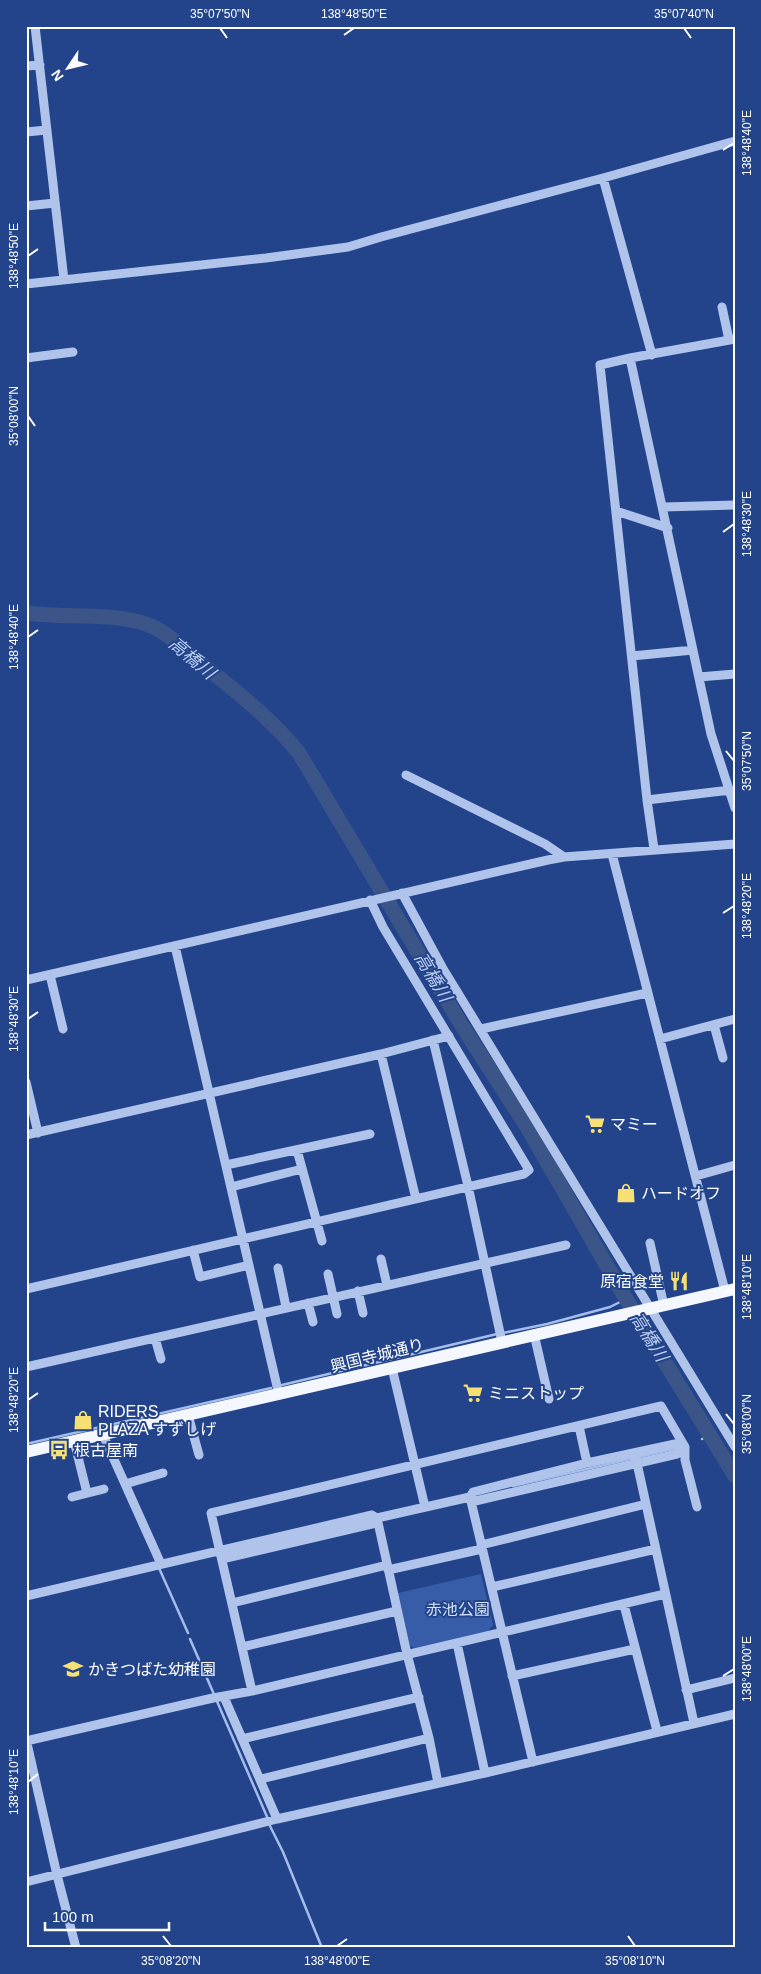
<svg xmlns="http://www.w3.org/2000/svg" width="761" height="1974" font-family="Helvetica,'Noto Sans JP',sans-serif">
	<style>
		.green { fill: #375da8 }
		.lines { fill: none; stroke-linecap: round; stroke-linejoin: round }
		.stream { stroke: #a4bdec; stroke-width: 2.5 }
		.river { stroke: #3c5589; stroke-width: 15 }
		.minor { stroke: #b0c4eb; stroke-width: 9 }
		.major { stroke: #f5f7fe; stroke-width: 12 }
		.ticks { fill: none; stroke: #fff; stroke-width: 2 }
		.labels { text-anchor: middle; stroke-width: 4; stroke-linejoin: round; paint-order: stroke }
		.poi-label { font-size: 16px; fill: #fff; stroke: #23448b; text-anchor: start }
		.street-label { font-size: 16px; fill: #fff; stroke: #23448b }
		.park-label { font-size: 16px; fill: #d5e1f8; stroke: #23448b }
		.water-label { font-size: 18px; font-style: italic; fill: #bccff2; stroke: #23448b }
		.neatline { fill: none; stroke: #fff; stroke-width: 2 }
		.ticks-label { font-size: 12px; text-anchor: middle; fill: #fff }
	</style>
	<rect width="100%" height="100%" fill="#23448b"/>
	<!-- green -->
	<path class="green" d="M481,1574L493,1625L488,1631L415,1648L410,1646L398,1593Z"/>
	<g class="lines">
		<!-- stream -->
		<path class="stream" d="M503,1333L547,1324L610,1307L626,1299
			M282,1385L497,1334
			M702,1439L710,1434
			M26,1444L271,1388
			M513,1486L678,1448
			M159,1568L188,1633
			M190,1639L268,1819
			M269,1824L283,1852L322,1948"/>
		<!-- river -->
		<path class="river" d="M26,613C64,618 103,613 140,622C163,628 180,646 197,660C233,689 270,717 299,753L462,1026L527,1127L626,1299L735,1476"/>
		<!-- minor -->
		<path class="minor" d="M35,26L64,280
			M26,66L40,65
			M26,132L47,130
			M603,178L652,355
			M26,206L55,203
			M26,284L266,258L348,247L381,237L603,178L735,141
			M722,307L729,340
			M26,358L73,352
			M630,358L711,734L735,808
			M664,507L735,505
			M616,511L668,528
			M632,656L693,650
			M699,677L735,674
			M406,775L545,844L564,857
			M647,800L730,790
			M654,849L647,800L600,365L630,358L735,339
			M612,854L725,1291
			M402,893L442,967L735,1447
			M175,946L279,1395
			M50,975L63,1029
			M26,980L548,860L564,857L735,844
			M714,1025L723,1058
			M481,1029L647,993
			M660,1039L735,1019
			M433,1040L468,1186L502,1342
			M381,1054L416,1199
			M26,1082L38,1133
			M26,1135L381,1054L449,1036
			M297,1150L322,1241
			M226,1165L370,1134
			M696,1176L735,1165
			M231,1187L302,1169
			M650,1243L664,1306
			M193,1250L200,1277L249,1265
			M381,1259L387,1285
			M278,1268L286,1307
			M328,1274L337,1314
			M26,1289L524,1174L529,1170L383,927L370,900
			M358,1291L363,1313
			M308,1303L313,1322
			M534,1334L549,1399
			M155,1338L161,1359
			M26,1367L566,1245
			M392,1368L425,1507
			M188,1415L199,1455
			M579,1426L587,1463
			M103,1435L161,1564
			M74,1441L87,1493
			M635,1454L694,1723
			M125,1484L163,1473
			M72,1497L104,1489
			M470,1497L533,1762
			M471,1502L677,1454L685,1447
			M377,1518L407,1654L429,1738L438,1783
			M481,1545L646,1504
			M222,1559L372,1524L377,1518L470,1497L473,1492L587,1463L675,1444L685,1447
			M388,1570L482,1549
			M492,1587L656,1549
			M26,1596L372,1515L377,1518
			M232,1603L387,1565
			M624,1605L657,1731
			M457,1643L485,1773
			M242,1647L397,1611
			M512,1676L635,1649
			M686,1690L735,1678
			M252,1691L211,1513L661,1406L685,1447V1460L697,1507
			M224,1697L277,1819
			M26,1739L57,1875L76,1948
			M242,1739L419,1697
			M26,1741L213,1698L252,1691L665,1594
			M261,1779L429,1738
			M26,1882L277,1819L485,1773L735,1714"/>
		<!-- major -->
		<path class="major" d="M26,1452L735,1289"/>
	</g>
	<!-- ticks -->
	<path class="ticks" d="M220,28L227,38M684,28L691,38M344,35L354,28M723,150L734,143M28,256L38,249M28,416L35,426M723,532L734,524M28,637L38,630M726,751L734,761M723,913L734,906M28,1019L38,1012M723,1294L734,1287M28,1400L38,1393M726,1414L734,1424M723,1676L734,1669M28,1782L38,1774M163,1936L171,1946M628,1936L635,1946M337,1946L347,1939"/>
	<!-- icons -->
	<defs>
		<symbol id="supermarket-bare" viewBox="-9 -9 18 18"><path d="M-6-5.5h2.5l.6 2H6L4.5 2H-2.5L-4.4-4H-6ZM-1.5 3.2a1.3 1.3 0 1 0 .1 0ZM3 3.2a1.3 1.3 0 1 0 .1 0Z" fill="#f6df73" stroke="#23448b" stroke-width="2.5" paint-order="stroke"/></symbol>
		<symbol id="shop-bare" viewBox="-9 -9 18 18"><path d="M-5-2.5h2.3a2.7 3.5 0 0 1 5.4 0H5L5.5 6h-11ZM-1.5-2.5h3a1.5 2.3 0 0 0-3 0Z" fill="#f6df73" stroke="#23448b" stroke-width="2.5" paint-order="stroke"/></symbol>
		<symbol id="restaurant-bare" viewBox="-9 -9 18 18"><path d="M-5-6h1v4h1v-4h1v4h1v-4h1v5L-1.5 .5V6h-2V.5L-5-1ZM5-6V6H3V1.5H1.5Q1.5-4 5-6Z" fill="#f6df73" stroke="#23448b" stroke-width="2.5" paint-order="stroke"/></symbol>
		<symbol id="bus-bare" viewBox="-9 -9 18 18"><path d="M-5-6H5V4H4V6H2V4H-2V6H-4V4H-5ZM-3.5-4V0h7V-4ZM-3.5 1.2v1.5H-2V1.2ZM2 1.2v1.5H3.5V1.2Z" fill="#f6df73" stroke="#23448b" stroke-width="2.5" paint-order="stroke"/></symbol>
		<symbol id="school-bare" viewBox="-9 -9 18 18"><path d="M0-5L7-2L0 1L-7-2ZM-4 1L0 2.5L4 1V4Q0 6-4 4Z" fill="#f6df73" stroke="#23448b" stroke-width="2.5" paint-order="stroke"/></symbol>
	</defs>
	<g fill-rule="evenodd">
		<use href="#supermarket-bare" x="581" y="1110" width="28" height="28"/>
		<use href="#shop-bare" x="612" y="1179" width="28" height="28"/>
		<use href="#restaurant-bare" x="665" y="1267" width="28" height="28"/>
		<use href="#supermarket-bare" x="459" y="1379" width="28" height="28"/>
		<use href="#shop-bare" x="69" y="1406" width="28" height="28"/>
		<use href="#bus-bare" x="45" y="1436" width="28" height="28"/>
		<use href="#school-bare" x="59" y="1655" width="28" height="28"/>
	</g>
	<g class="labels">
		<!-- poi labels -->
		<g class="poi-label">
			<text x="610" y="1130">マミー</text>
			<text x="641" y="1199">ハードオフ</text>
			<text x="664" y="1287" text-anchor="end">原宿食堂</text>
			<text x="488" y="1399">ミニストップ</text>
			<text x="98" y="1417">RIDERS<tspan x="98" dy="18">PLAZA すずしげ</tspan></text>
			<text x="74" y="1456">根古屋南</text>
			<text x="88" y="1675">かきつばた幼稚園</text>
		</g>
		<!-- street labels -->
		<g class="street-label">
			<text transform="translate(377 1355) rotate(-14)" y="6">興国寺城通り</text>
		</g>
		<!-- park labels -->
		<g class="park-label">
			<text x="458" y="1615">赤池公園</text>
		</g>
		<!-- water labels -->
		<g class="water-label">
			<text transform="translate(192 658) rotate(40)" y="6">高橋川</text>
			<text transform="translate(433 977) rotate(59)" y="6">高橋川</text>
			<text transform="translate(649 1337) rotate(58)" y="6">高橋川</text>
		</g>
	</g>
	<!-- border -->
	<rect width="761" height="1974" fill="none" stroke="#23448b" stroke-width="55"/>
	<!-- north arrow -->
	<g transform="translate(68 68) rotate(235)" stroke="#23448b" stroke-width="4" paint-order="stroke">
	<path d="M0-4L9 19L0 12L-9 19Z" fill="#ffffff"/>
	<text y="-8" font-size="14" font-weight="bold" text-anchor="middle" fill="#ffffff">N</text>
	</g>
	<!-- scale -->
	<path d="M45 1922v8h124v-8" fill="none" stroke="#ffffff" stroke-width="2.5"/>
	<text x="52" y="1922" font-size="15" fill="#ffffff" stroke="#23448b" stroke-width="4" paint-order="stroke">100 m</text>
	<rect x="28" y="28" width="706" height="1918" class="neatline"/>
	<g class="ticks-label">
		<text x="220" y="18">35°07'50"N</text>
		<text x="354" y="18">138°48'50"E</text>
		<text x="684" y="18">35°07'40"N</text>
		<text transform="translate(747 143) rotate(-90)" y="4">138°48'40"E</text>
		<text transform="translate(14 256) rotate(-90)" y="4">138°48'50"E</text>
		<text transform="translate(14 416) rotate(-90)" y="4">35°08'00"N</text>
		<text transform="translate(747 524) rotate(-90)" y="4">138°48'30"E</text>
		<text transform="translate(14 637) rotate(-90)" y="4">138°48'40"E</text>
		<text transform="translate(747 761) rotate(-90)" y="4">35°07'50"N</text>
		<text transform="translate(747 906) rotate(-90)" y="4">138°48'20"E</text>
		<text transform="translate(14 1019) rotate(-90)" y="4">138°48'30"E</text>
		<text transform="translate(747 1287) rotate(-90)" y="4">138°48'10"E</text>
		<text transform="translate(14 1400) rotate(-90)" y="4">138°48'20"E</text>
		<text transform="translate(747 1424) rotate(-90)" y="4">35°08'00"N</text>
		<text transform="translate(747 1669) rotate(-90)" y="4">138°48'00"E</text>
		<text transform="translate(14 1782) rotate(-90)" y="4">138°48'10"E</text>
		<text x="171" y="1965">35°08'20"N</text>
		<text x="337" y="1965">138°48'00"E</text>
		<text x="635" y="1965">35°08'10"N</text>
	</g>
</svg>
